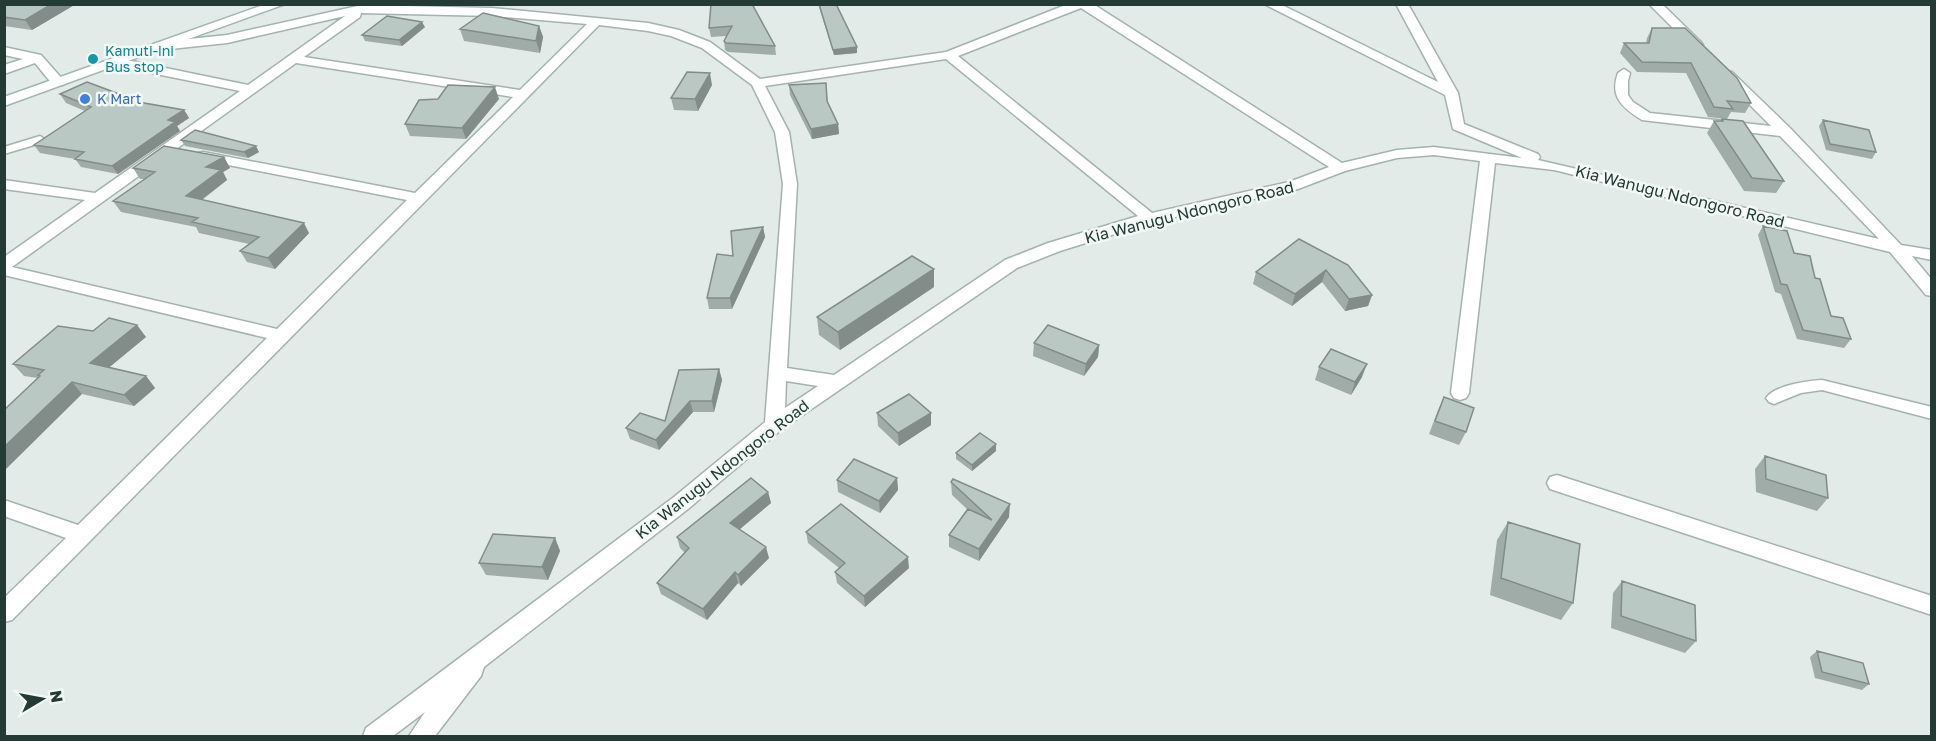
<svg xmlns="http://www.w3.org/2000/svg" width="1936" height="741" viewBox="0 0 1936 741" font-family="'Golos Text',sans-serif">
  <rect width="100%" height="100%" fill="#e2ebe7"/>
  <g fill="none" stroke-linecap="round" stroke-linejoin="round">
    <!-- lane casing -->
    <g stroke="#a5b2ae" stroke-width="3">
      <path id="lane" d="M40,136L46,140L44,142L4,154V147Z
        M1822,380L1932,407V419L1822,390L1801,393L1774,404L1769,402L1766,398C1775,385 1807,381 1822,380Z"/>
    </g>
    <!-- street casing -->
    <g stroke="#a5b2ae" stroke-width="3">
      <path id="street" d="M1068,4H1093L1342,163L1397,150L1434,147L1522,158L1453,129L1445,95L1264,4H1280L1438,82L1396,4H1408L1458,93L1464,124L1538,154L1540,157L1538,160L1879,239L1780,136L1642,120C1623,108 1609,97 1618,73L1624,69L1630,73L1628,81V95L1633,102L1650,113L1771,126L1720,75L1727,71L1732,72L1791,129L1901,245L1932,250V260L1912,256L1932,280V296L1926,295L1890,252L1554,170L1495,163L1469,393L1466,398L1460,400L1454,398L1451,393L1480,161L1434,155L1397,158L1345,171L1298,189L1153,222L1060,251L1017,268L781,430L688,509L484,667L481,676L435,736H409L425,712L393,736H363L366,728L674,497L765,422L783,184L775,132L752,85L702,48L671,36L648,31L599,25L90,541L12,620L4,622V598L66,538L4,516V500L78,525L267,338L4,275V257L85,200L4,189V180L95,193L240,91L117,66L111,62L112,59L117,58L248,85L345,16L227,43L161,50L155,46L161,42L227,35L362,5L492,8L648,23L679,30L710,42L760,79L946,52ZM1081,8L1329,167L1289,182L1152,213L958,56ZM361,13L492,16L587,24L520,90L304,57L360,17ZM946,59L1138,216L1048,243L1005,260L834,375L787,368L797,184L789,132L765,86ZM296,63L513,97L415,193L203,152L198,153L196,156L198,159L203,160L407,200L277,329L12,267ZM786,381L818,386L785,408Z
        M1649,4H1662L1701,42L1703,45L1701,48H1693Z
        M4,47L41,55L65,82L63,85H53L35,63L4,74V65L23,59L4,55Z
        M1557,475L1932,596V615L1550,489L1547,483L1550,477Z"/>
    </g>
    <!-- secondary casing -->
    <g stroke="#a1b6af" stroke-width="3">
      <path id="secondary" d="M266,4H285L4,106V97Z"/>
    </g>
    <!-- lane -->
    <use href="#lane" fill="#fff" fill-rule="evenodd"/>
    <!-- street -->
    <use href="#street" fill="#fff" fill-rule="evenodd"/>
    <!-- secondary -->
    <use href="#secondary" fill="#fff" fill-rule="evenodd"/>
  </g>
  <!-- wall -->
  <path fill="#a0aca8" d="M4,4H76L32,30L4,26Z
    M711,4L775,46L776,55L728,52L725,50L724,41L726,36L711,37L709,28Z
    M818,4H836L857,47V53L834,55Z
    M539,26L543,37L540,53L464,41L460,29Z
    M425,27L402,46L365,41L362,35Z
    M1652,28L1751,103L1745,113L1731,112L1727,119L1708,117L1686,73L1637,72L1620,53L1624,43H1646L1647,38Z
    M826,83L828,103L838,124L839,134L812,139L790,95L789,85Z
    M712,85L698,111L674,110L671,98Z
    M60,94L130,98L131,101L184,110L189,118L177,126L180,131L118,174L81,167L75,159L40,153L34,145L85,111L66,103Z
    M499,99L466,139L410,136L405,124Z
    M1722,119L1784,181L1776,193L1744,191L1707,133L1714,121H1720Z
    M1823,120L1876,152L1872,159L1826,150L1819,126Z
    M181,140L259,152L248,158L185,146Z
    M224,157L230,168L223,172L227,180L202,200L309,233L275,269L247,262L240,251L249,244L199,233L196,227L121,212L113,201L144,179H140L133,168Z
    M1763,226L1794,253L1831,316L1851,339L1844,348L1797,339L1781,294L1775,292L1758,235Z
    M763,227L765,237L732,309H709L707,298L733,256Z
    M1299,239L1372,295L1368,306L1345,311L1322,282L1292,306L1253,284L1256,272Z
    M934,287L840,350L819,335L817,317Z
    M93,331L146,337L109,367L146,376L155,388L134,406L82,394L38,378L24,376L13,364Z
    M1034,343L1099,345L1098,357L1084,376L1033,356Z
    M1319,367L1362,377L1351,395L1315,380Z
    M719,369L722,380L714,412H693L659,450L630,439L626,428L665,421Z
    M1444,397L1466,432L1459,445L1429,434L1438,410Z
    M877,413H931V425L899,446L878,426Z
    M996,451L972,471L956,459V453Z
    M1765,456L1828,498L1817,511L1756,492L1755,469Z
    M897,478L898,490L880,513L838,492L837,480Z
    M951,482L1009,517L979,561L949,547V535L967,509L952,495Z
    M768,492L771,503L739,529L769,558L741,586L738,583L707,620L661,594L657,583L685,553L680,548L677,537Z
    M1508,522L1573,603L1561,620L1490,595L1497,540Z
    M806,532L909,568L865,607L837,583L835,572L839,568L808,543Z
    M555,538L560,551L548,580L486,575L479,563Z
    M1622,581L1696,641L1685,653L1611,628L1613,593Z
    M1817,651L1869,684L1862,690L1815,678L1810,657Z"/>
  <!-- shaded-wall -->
  <path fill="#828c88" d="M52,4H76L32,30L25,20Z
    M422,22L425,27L402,46L399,40Z
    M539,26L543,37L540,53L536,41Z
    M857,47V53L834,55L833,50Z
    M710,73L712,85L698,111L695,99Z
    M495,87L499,99L466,139L462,128Z
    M184,110L189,118L177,126L180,131L118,174L112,166L168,120Z
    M838,124L839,134L812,139L811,129Z
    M256,146L259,152L248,158L244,152Z
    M224,157L230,168L223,172L227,180L192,207L186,196L206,167Z
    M304,223L309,233L275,269L268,258Z
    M763,227L765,237L732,309L730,298Z
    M934,269V287L840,350L838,332Z
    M1326,270L1322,282L1292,306L1295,294Z
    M1372,295L1368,306L1345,311L1349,299Z
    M137,325L146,337L100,375L90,363Z
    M1099,345L1098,357L1084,376L1086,364Z
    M1367,364L1362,377L1351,395L1355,382Z
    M719,369L722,380L714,412L712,401Z
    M146,376L155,388L134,406L124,395Z
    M72,382L82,394L4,471V447Z
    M690,401L693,412L659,450L656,440Z
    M931,413V425L899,446L898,433Z
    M996,444V451L972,471V465Z
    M897,478L898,490L880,513L879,501Z
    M768,492L771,503L733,535L730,523Z
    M1010,504L1009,517L979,561V549Z
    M555,538L560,551L548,580L542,567Z
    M766,547L769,558L741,586L738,575Z
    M908,557L909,568L865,607L864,596Z
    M735,572L738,583L707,620L703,609Z"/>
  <!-- building -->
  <path fill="#bac8c3" stroke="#828c88" stroke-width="1.5" d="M4,4H52L25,20L4,17Z
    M711,4H752L775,46L726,43L724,41L732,26L709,28Z
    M819,4H836L857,47L833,50Z
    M483,13L539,26L536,41L460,29Z
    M387,16L422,22L399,40L362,35Z
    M1652,28H1685L1737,78L1751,103L1727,101L1733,109L1714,107L1691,63L1642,62L1624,43H1649Z
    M687,72L710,73L695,99L671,98Z
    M87,82L130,98L127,100L184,110L168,120L175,122L112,166L75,159L84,152L34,145L91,107L60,94Z
    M826,83L827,101L838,124L811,129L789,85Z
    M448,85L495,87L462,128L405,124L419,100L438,99Z
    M1722,119L1743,121L1784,181L1752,178L1714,121H1723Z
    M1823,120L1869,130L1876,152L1830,144Z
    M195,130L256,146L244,152L181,140Z
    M164,146L224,157L206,167L221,170L186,196L304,223L268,258L240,251L259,237L192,222L198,218L113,201L155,172L133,168Z
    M1763,226L1787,231L1794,253L1810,256L1815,278L1820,279L1831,316L1843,318L1851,339L1803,330L1787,285L1781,284Z
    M763,227L730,298H707L717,254L733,256L731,231Z
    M1299,239L1348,265L1372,295L1349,299L1326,270L1295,294L1256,272Z
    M912,256L934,269L838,332L817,317Z
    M109,318L137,325L90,363L146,376L124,395L72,382L4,447V410L40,376L38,375L44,370L13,364L58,326L93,331Z
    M1048,325L1099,345L1086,364L1034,343Z
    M1331,349L1367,364L1355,382L1319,367Z
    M719,369L712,401H690L656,440L626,428L640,413L665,421L679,370Z
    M909,394L931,413L898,433L877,413Z
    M1444,397L1474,408L1466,432L1435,421Z
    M980,433L996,444L972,465L956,453Z
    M1765,456L1826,475L1828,498L1766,479Z
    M854,459L897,478L879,501L837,480Z
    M751,478L768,492L730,523L766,547L738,575L735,572L703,609L657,583L689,548L677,537Z
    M953,479L1010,504L979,549L949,535L968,509L992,520L951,482Z
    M841,504L908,557L864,596L835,572L845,563L806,532Z
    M1508,522L1580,544L1573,603L1501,578Z
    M493,534L555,538L542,567L479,563Z
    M1622,581L1695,605L1696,641L1621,616Z
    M1817,651L1863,663L1869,684L1822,672Z"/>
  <!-- markers -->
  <circle fill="#0f9aa8" stroke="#f2f8f5" stroke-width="2" cx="93" cy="59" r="6"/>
  <circle fill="#3f7fe0" stroke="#f2f8f5" stroke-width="2" cx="85" cy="99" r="6"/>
  <g text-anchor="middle" stroke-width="5" stroke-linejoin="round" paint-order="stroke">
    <!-- far-culture labels -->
    <g font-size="14" fill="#0d838f" stroke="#f2f8f5" text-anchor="start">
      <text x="105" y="56">Kamuti-ini<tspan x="105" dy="16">Bus stop</tspan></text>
    </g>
    <!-- far-shop labels -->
    <g font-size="14" fill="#366cbe" stroke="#f2f8f5" text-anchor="start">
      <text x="97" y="104">K Mart</text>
    </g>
    <!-- street labels -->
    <g font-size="16" fill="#233a35" stroke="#f2f8f5">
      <text transform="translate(1680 196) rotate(14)" y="6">Kia Wanugu Ndongoro Road</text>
      <text transform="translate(1189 212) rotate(-14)" y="6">Kia Wanugu Ndongoro Road</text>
      <text transform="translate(722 469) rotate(-38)" y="6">Kia Wanugu Ndongoro Road</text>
    </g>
  </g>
  <!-- border -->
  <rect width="1936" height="741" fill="none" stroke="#233a35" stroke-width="12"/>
  <!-- north arrow -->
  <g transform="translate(42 699) rotate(80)" stroke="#f2f8f5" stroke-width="4.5" paint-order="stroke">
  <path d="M0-4.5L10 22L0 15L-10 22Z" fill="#233a35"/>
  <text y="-9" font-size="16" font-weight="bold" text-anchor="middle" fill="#233a35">N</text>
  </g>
</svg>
